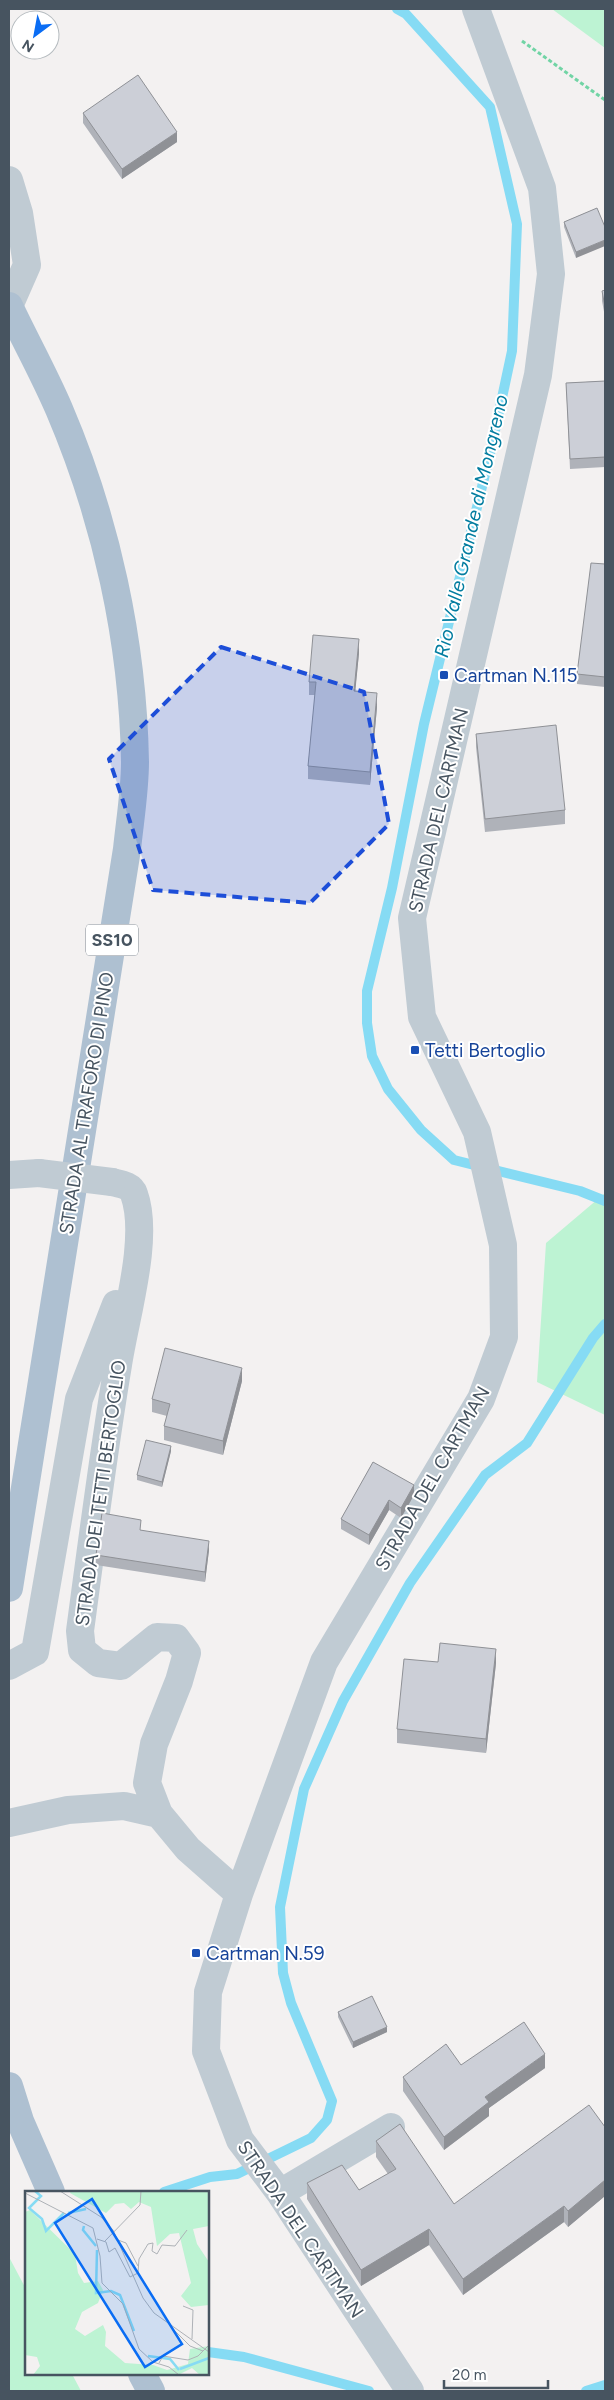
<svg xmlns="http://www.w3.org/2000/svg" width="614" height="2400" viewBox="0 0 614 2400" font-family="Figtree,sans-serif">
  <rect width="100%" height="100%" fill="#f3f1f1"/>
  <!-- green -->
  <path fill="#bdf3d3" d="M552,9H605V48Z
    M605,1193V1415L537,1382L546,1243Z
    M9,2257L26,2289V2374H72L81,2391H9Z"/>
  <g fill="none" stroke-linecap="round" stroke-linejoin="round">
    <!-- stream -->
    <path stroke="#86dbf4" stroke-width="10" d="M397,9L406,14L490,107L517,224L512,351L490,454L424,724L392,888L367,991V1023L372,1056L388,1089L421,1130L454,1160L580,1191L605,1201
      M164,2192L210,2177L237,2174L311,2138L327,2120L332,2101L291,2003L283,1973L280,1907L304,1789L343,1701L410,1583L485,1475L527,1443L593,1338L605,1324
      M208,2352L244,2357L369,2391
      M586,2391L605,2385"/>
    <!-- path -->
    <path stroke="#71d4a5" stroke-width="3" stroke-dasharray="4 2.5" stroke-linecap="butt" d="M522,41L605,100"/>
    <!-- minor -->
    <path stroke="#c0cbd3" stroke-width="28" d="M9,180L19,213L27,265L9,306
      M9,1175L39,1173
      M112,1182C120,1184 131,1185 134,1194C150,1238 125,1318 118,1365C103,1454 92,1542 80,1631L82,1650L98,1663L121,1666L157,1637L176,1638L187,1653L179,1681L154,1744L147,1783L159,1814L188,1849L239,1894
      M9,1666L35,1652L79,1399L116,1304
      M9,1823L68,1810L124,1806L159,1814
      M280,2193L391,2127
      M410,2391L280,2193L240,2140L206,2051L208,1992L239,1894L324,1662L481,1399L504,1337L503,1245L477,1132L422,1017L412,918L538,375L551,274L542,188L476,9"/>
    <!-- major -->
    <path stroke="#aec0d1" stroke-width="28" d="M9,306C25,340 44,374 59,409C106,519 133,641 135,762C135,790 130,820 127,849L9,1588
      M9,2086L20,2121L51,2192
      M142,2374L151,2391"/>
    <!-- minor-bridge -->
    <path stroke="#c0cbd3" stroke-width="28" d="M39,1173L112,1182"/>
  </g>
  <!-- wall -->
  <path fill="#afb2b9" d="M83,113L177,142L122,179L83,123Z
    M597,208L576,258L564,227V222Z
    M605,290V317L602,301V291Z
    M605,381V467L570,469L566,383Z
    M605,564V687L577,684V674Z
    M359,653L355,691L377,707L370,785L308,779V766L315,695H309V682Z
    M476,734L565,810V824L485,832L476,747Z
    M242,1381L223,1455L164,1440V1426L167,1416L152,1412V1399Z
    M171,1451L162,1487L137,1480V1475Z
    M373,1462L414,1495L401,1518L389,1510L369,1545L341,1529V1519Z
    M141,1530L209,1550L205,1582L96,1565V1555Z
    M438,1662L496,1663L486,1753L397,1743V1729Z
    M338,2012L387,2032L353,2048L338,2017Z
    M461,2065L545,2068L489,2108V2116L444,2150L403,2091V2077Z
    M605,2127V2196L568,2227L564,2222L463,2295L429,2245L361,2286L307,2199V2183L359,2190L388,2174L376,2157V2141L454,2204Z"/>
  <!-- shaded-wall -->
  <path fill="#8f9196" d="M177,132V142L122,179V169Z
    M605,240V246L576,258V252Z
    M359,639V653L354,705V691Z
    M377,693V707L370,785V772Z
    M242,1368V1381L223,1455V1441Z
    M171,1446V1451L162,1487V1482Z
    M414,1485V1495L401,1518V1508Z
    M389,1500V1510L369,1545V1535Z
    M209,1541V1550L205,1582V1572Z
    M496,1649V1663L486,1753V1739Z
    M387,2027V2032L353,2048V2042Z
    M545,2054V2068L489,2108V2116L444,2150V2137L485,2097Z
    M605,2180V2196L568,2227V2211Z
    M564,2206V2222L463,2295V2279Z
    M429,2229V2245L361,2286V2270Z"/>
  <!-- building -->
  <path fill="#cccfd7" stroke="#8f9196" d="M138,75L177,132L122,169L83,113Z
    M597,208L605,227V240L576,252L564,222Z
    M605,290V307L602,291Z
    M605,381V457L570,459L566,383Z
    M591,563L605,564V677L577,674Z
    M313,635L359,639L354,691L377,693L370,772L308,766L316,682H309Z
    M556,725L565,810L485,819L476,734Z
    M165,1348L242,1368L223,1441L164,1426L170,1404L152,1399Z
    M146,1440L171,1446L162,1482L137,1475Z
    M373,1462L414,1485L401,1508L389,1500L369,1535L341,1519Z
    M102,1513L141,1520L140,1530L209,1541L205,1572L96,1555Z
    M440,1643L496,1649L486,1739L397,1729L404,1659L438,1662Z
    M372,1996L387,2027L353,2042L338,2012Z
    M524,2022L545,2054L485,2097L489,2102L444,2137L403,2077L446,2044L461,2065Z
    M589,2105L605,2127V2180L568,2211L564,2206L463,2279L429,2229L361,2270L307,2183L342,2165L359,2190L396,2169L376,2141L400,2124L454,2204Z"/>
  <!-- marked area -->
  <path fill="#1d4ed8" fill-opacity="0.2" stroke="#1d4ed8" stroke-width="4" stroke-dasharray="10 6" stroke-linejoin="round" d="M221,647L364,692L389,824L310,903L153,890L109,759Z"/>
  <!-- markers -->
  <g fill="#1a4fb4" stroke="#fff" stroke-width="2">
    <rect x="439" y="670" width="10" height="10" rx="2.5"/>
    <rect x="410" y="1045" width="10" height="10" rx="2.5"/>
    <rect x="191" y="1948" width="10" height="10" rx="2.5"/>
  </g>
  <g text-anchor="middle" stroke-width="4" stroke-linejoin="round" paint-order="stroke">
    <!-- shield labels -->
    <rect fill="#fff" stroke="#7e8790" stroke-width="1" x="86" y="924.5" width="52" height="31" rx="4"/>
    <g font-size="18" font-weight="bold" fill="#475460">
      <text x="112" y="946">SS10</text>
    </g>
    <!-- transit labels -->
    <g font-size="19" fill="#164399" stroke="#fff" text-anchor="start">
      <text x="454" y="682">Cartman N.115</text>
      <text x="425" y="1057">Tetti Bertoglio</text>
      <text x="206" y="1960">Cartman N.59</text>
    </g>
    <!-- street labels -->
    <g font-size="19" fill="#475460" stroke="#fff">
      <text transform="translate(438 810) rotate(-77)" y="7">STRADA DEL CARTMAN</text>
      <text transform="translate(86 1103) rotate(-81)" y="7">STRADA AL TRAFORO DI PINO</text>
      <text transform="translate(432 1478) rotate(-60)" y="7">STRADA DEL CARTMAN</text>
      <text transform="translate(100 1493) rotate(-82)" y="7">STRADA DEI TETTI BERTOGLIO</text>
      <text transform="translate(301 2229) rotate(56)" y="7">STRADA DEL CARTMAN</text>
    </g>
    <!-- water labels -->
    <g font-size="20" font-style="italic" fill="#037da0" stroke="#fff">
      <text transform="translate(471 526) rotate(-77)" y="7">Rio Valle Grande di Mongreno</text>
    </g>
  </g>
  <!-- overview -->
  <g transform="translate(25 2191)">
    <rect width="184" height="184" fill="#f3f1f1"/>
    <path d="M46,0H184V35L168,38L172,53L184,71V114L166,116L156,105L166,92L154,42L145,43L132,55L126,16L114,11L106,18L99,12L90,13L81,22L45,2ZM5,19L50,63L53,82L59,92L73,90L78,99L73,112L57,121L50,138L60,145L78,134L81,141L80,155L100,172L128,174L142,179L163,173L165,158L184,155V184H175L167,177L153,184H8L15,175L12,166L0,164V21Z" fill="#bdf3d3"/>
    <path fill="none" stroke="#86dbf4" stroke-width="2.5" d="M10,0L16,5L4,17L17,28L21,40L39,22M43,22L61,18M59,35L58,39L71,55M72,59L71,102L86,100L95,104L109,140M123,165L145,168L154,179M155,178L184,167"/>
    <path fill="none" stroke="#aeb2b7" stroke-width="1" d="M35,0L76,26L88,39L118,107L129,122L184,161M0,2L68,37L75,65L77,92L98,113L114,158L128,171L144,176L154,184M72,48L81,51L84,61L90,57L105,86L113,82L114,68L123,53L128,52L127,60L132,63L137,54L150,55L162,39M93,49L101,52L113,75M80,50L115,14L116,0M158,115L168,119L167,148M145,135L165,155L178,160M134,172L138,165L163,169L173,165L184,154"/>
    <path fill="#0a6df4" fill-opacity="0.15" stroke="#0a6df4" stroke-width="2.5" d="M67,8L157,153L120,176L30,32Z"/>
    <rect width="184" height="184" fill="none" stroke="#475460" stroke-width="2.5"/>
  </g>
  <!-- border -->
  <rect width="614" height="2400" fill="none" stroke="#475460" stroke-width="20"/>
  <!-- north arrow -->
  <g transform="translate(35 35) rotate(212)"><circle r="24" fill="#ffffff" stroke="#b5bbbf"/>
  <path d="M0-4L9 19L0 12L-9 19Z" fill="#0a6df4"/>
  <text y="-8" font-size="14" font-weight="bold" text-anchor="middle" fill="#475460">N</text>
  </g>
  <!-- scale -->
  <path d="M444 2380v8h104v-8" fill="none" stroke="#475460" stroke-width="2.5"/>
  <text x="452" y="2380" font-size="15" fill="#475460" stroke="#ffffff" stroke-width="4" paint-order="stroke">20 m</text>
</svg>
